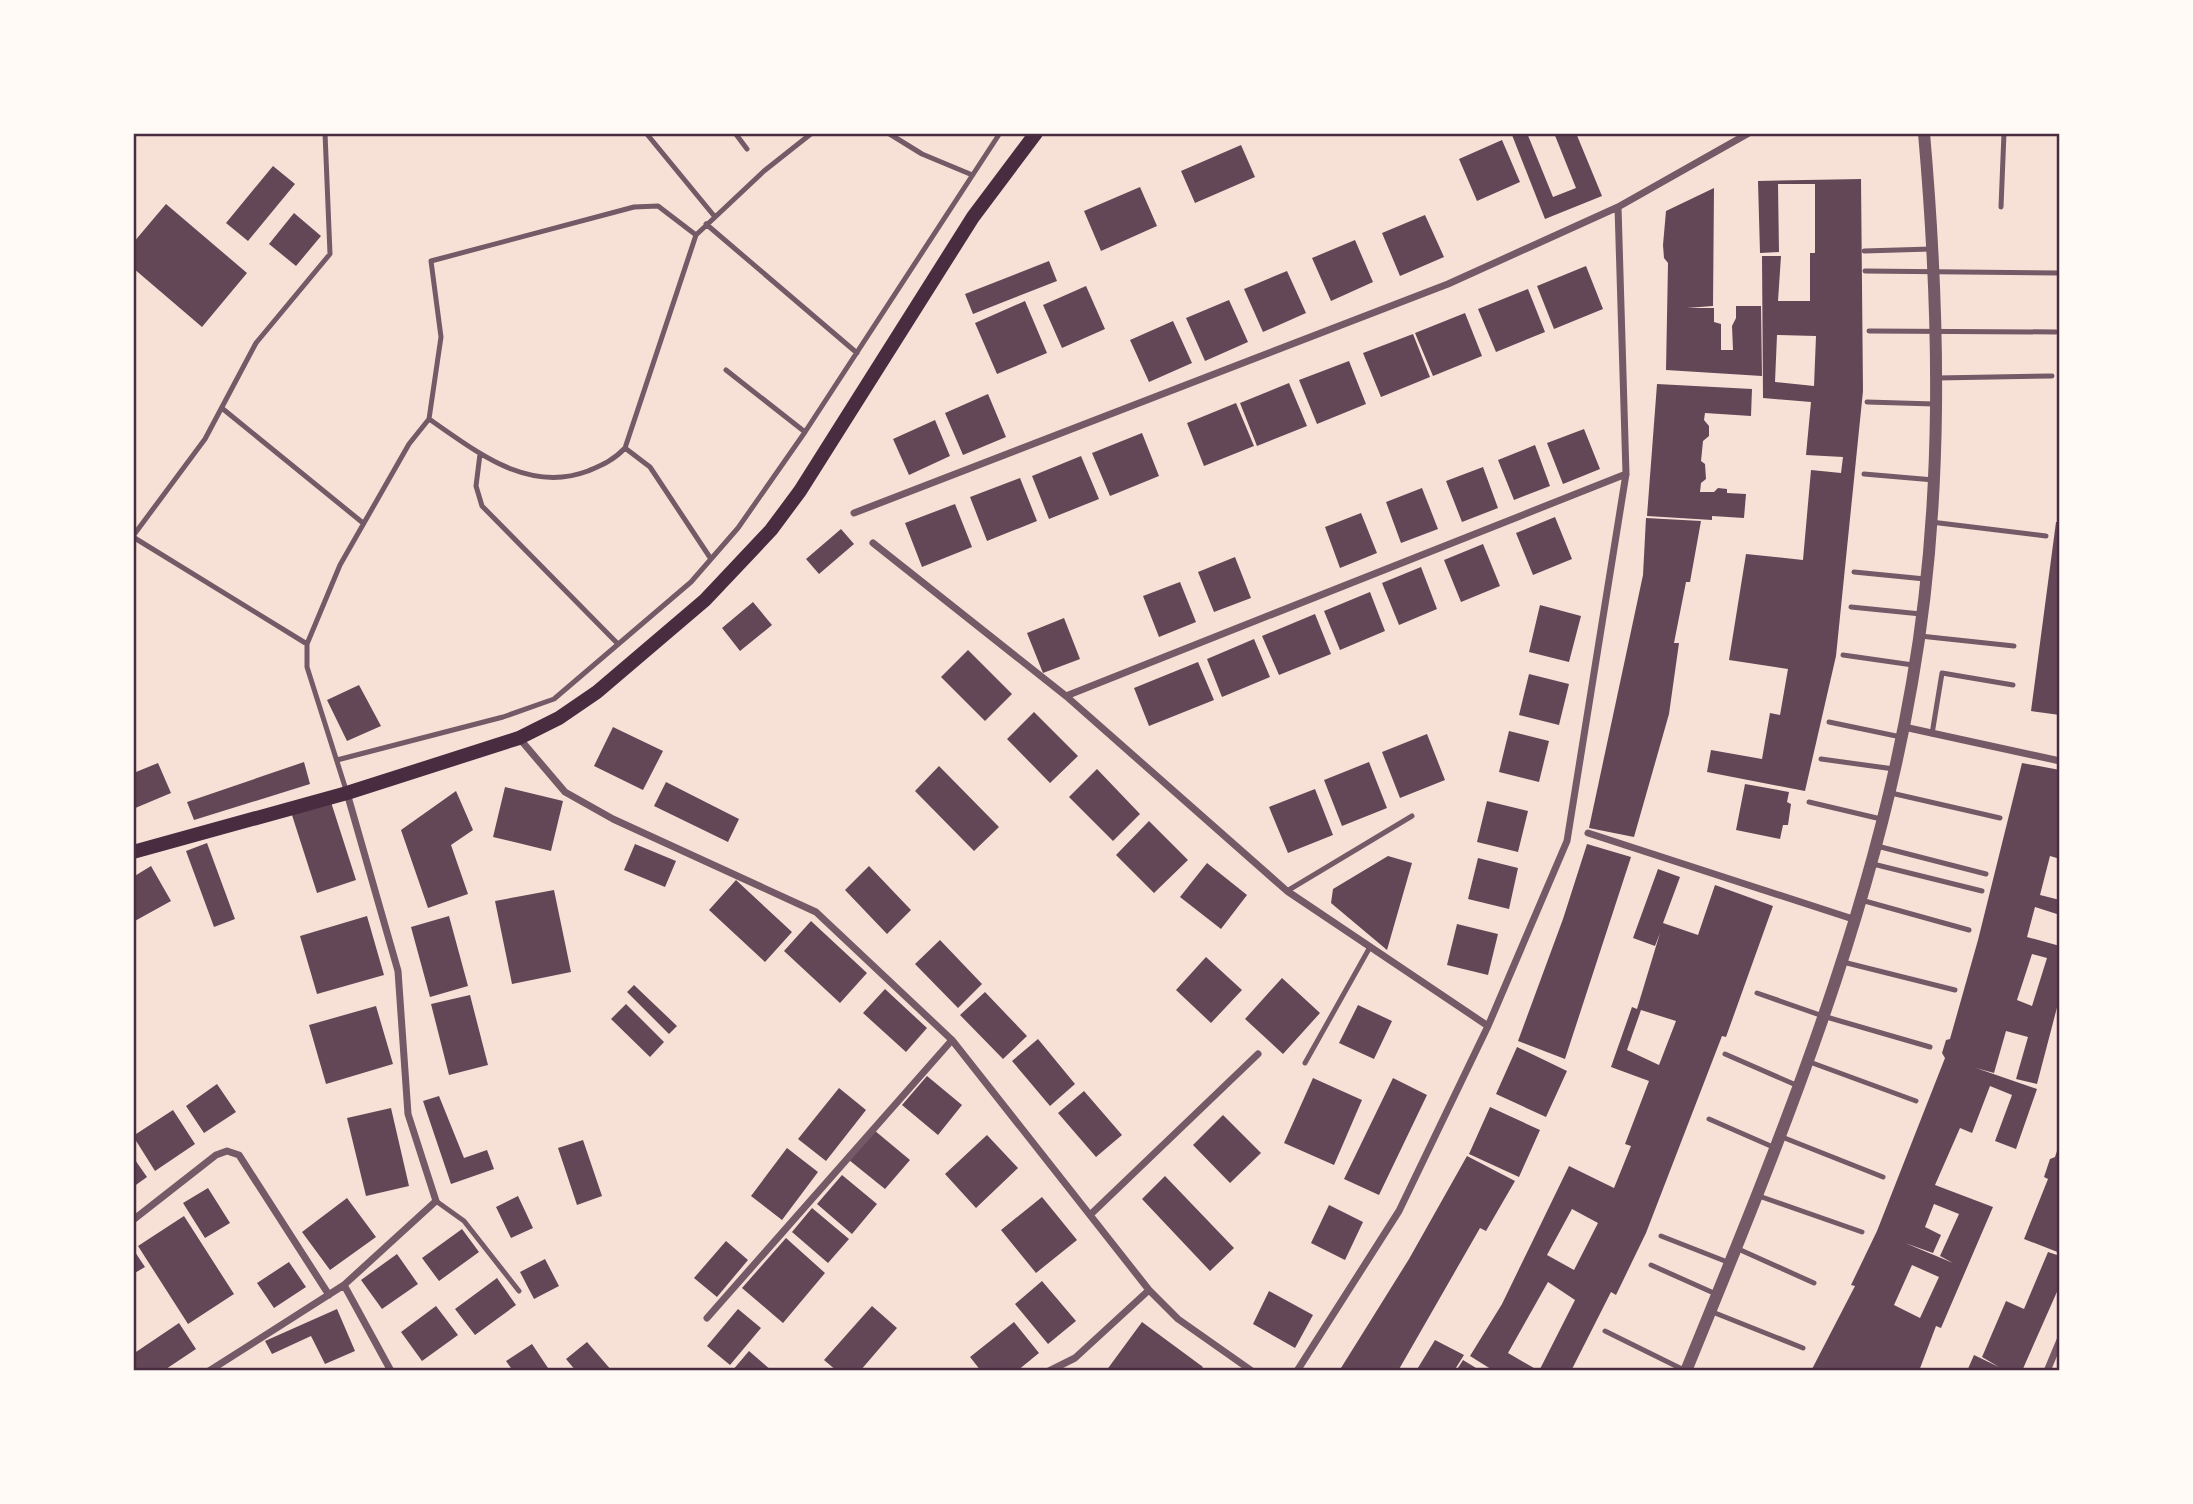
<svg xmlns="http://www.w3.org/2000/svg" width="2193" height="1504" viewBox="0 0 2193 1504" font-family="'DM Sans',sans-serif">
  <rect width="100%" height="100%" fill="#f7e1d7"/>
  <!-- building -->
  <path fill="#644757" fill-rule="evenodd" d="M1517,133H1527L1553,197L1576,188L1554,133H1576L1602,196L1545,219L1512,135Z
    M1502,140L1520,182L1477,201L1459,159Z
    M1241,145L1255,177L1195,203L1181,171Z
    M273,166L295,184L248,241L226,223Z
    M1861,179L1863,391L1836,656L1805,791L1707,772L1711,750L1762,759L1770,713L1780,715L1788,669L1729,660L1746,554L1803,560L1811,470L1841,473L1843,457L1806,455L1811,402L1763,398L1762,256H1781L1778,301H1810V253H1815V184H1778L1779,252L1760,253L1758,181ZM1777,335L1816,336L1814,386L1775,382Z
    M1140,187L1157,226L1101,251L1084,211Z
    M1714,188L1713,306L1687,308H1714V322L1721,324V350H1733L1732,326L1736,318V306H1761L1762,376L1666,370L1668,263L1664,258L1663,245L1666,211Z
    M166,204L247,273L202,327L133,268V243Z
    M294,213L321,236L296,266L269,244Z
    M1425,215L1444,257L1400,276L1382,233Z
    M1355,240L1373,282L1331,301L1312,258Z
    M1049,261L1057,281L973,314L965,294Z
    M1586,266L1603,309L1554,329L1537,286Z
    M1287,271L1306,313L1263,332L1244,289Z
    M1086,286L1105,329L1062,348L1043,305Z
    M1528,289L1545,332L1496,352L1478,309Z
    M1229,300L1248,342L1205,361L1186,318Z
    M1025,301L1047,353L997,374L975,323Z
    M1465,313L1482,356L1433,376L1415,333Z
    M1173,321L1192,363L1149,382L1130,340Z
    M1413,334L1430,377L1381,397L1363,353Z
    M1349,361L1366,404L1317,424L1299,380Z
    M1289,383L1307,426L1257,446L1240,403Z
    M1657,384L1752,389L1751,416L1705,413L1704,420L1709,426V436L1703,441L1701,461L1705,464L1706,479L1701,483L1700,492H1714L1718,488L1727,489V493L1746,494L1744,518L1712,516V520L1647,516Z
    M988,394L1006,437L963,455L945,413Z
    M1236,403L1254,446L1204,466L1187,423Z
    M935,420L950,456L909,475L893,439Z
    M1584,429L1600,469L1563,484L1547,443Z
    M1142,433L1159,476L1110,496L1092,453Z
    M1535,445L1550,486L1514,500L1498,460Z
    M1081,456L1099,499L1049,519L1032,476Z
    M1483,467L1498,508L1462,522L1446,481Z
    M1020,478L1037,521L987,541L970,497Z
    M1422,488L1438,529L1401,543L1386,502Z
    M955,504L972,547L922,567L905,523Z
    M1361,513L1377,553L1340,568L1325,527Z
    M1555,517L1572,559L1533,575L1516,533Z
    M1646,518L1701,521L1690,582H1686L1674,643H1679L1669,714L1634,837L1589,828L1643,575Z
    M2056,522H2060V715L2031,711Z
    M841,529L854,544L819,574L806,559Z
    M1483,544L1500,586L1461,602L1444,560Z
    M1235,557L1251,598L1214,612L1198,572Z
    M1421,567L1437,609L1399,625L1382,583Z
    M1180,582L1196,622L1159,637L1143,596Z
    M1370,592L1385,631L1340,650L1324,611Z
    M753,602L772,625L740,651L722,628Z
    M1540,605L1581,616L1569,662L1529,652Z
    M1315,614L1331,654L1279,675L1262,636Z
    M1064,618L1080,659L1043,673L1027,633Z
    M1254,639L1270,677L1222,697L1207,659Z
    M968,650L1012,694L985,721L941,677Z
    M1198,662L1214,700L1149,726L1134,688Z
    M1529,674L1569,684L1559,725L1519,715Z
    M359,685L381,726L347,741L327,700Z
    M1034,712L1078,756L1050,783L1007,739Z
    M613,727L663,751L643,790L594,766Z
    M1509,731L1549,741L1539,782L1499,772Z
    M1427,734L1445,780L1400,798L1382,752Z
    M304,762L310,784L194,820L187,802Z
    M1369,762L1387,808L1342,826L1324,780Z
    M158,763L171,793L133,809V764L136,772Z
    M2022,763L2060,770V859L2050,856L2040,895L2060,900V915L2035,907L2027,937L2060,946V996L2037,1084L2016,1079L2028,1037L2006,1031L1994,1073L1976,1068L2037,1089L2016,1149L1995,1141L2012,1095L1990,1086L1972,1133L1960,1128L1935,1185L1993,1207L1941,1328L1936,1326L1919,1371H1811L1855,1286L1851,1285L1877,1231L1945,1058L1942,1053L1946,1040L1950,1039L1978,940ZM2032,954L2047,958L2032,1006L2017,1000ZM1934,1204L1959,1214L1940,1256L1953,1263L1905,1243L1933,1253L1941,1235L1925,1227ZM1912,1265L1939,1277L1920,1318L1894,1305Z
    M939,766L999,827L974,851L915,791Z
    M1097,769L1140,814L1113,841L1069,797Z
    M666,782L739,819L728,842L654,806Z
    M1745,784L1789,792L1787,802L1791,804L1788,825H1783L1780,839L1736,830Z
    M505,787L563,801L551,851L493,837Z
    M1315,789L1333,835L1288,853L1269,807Z
    M456,791L473,830L451,845L468,894L428,908L401,830Z
    M330,799L356,880L317,893L291,812Z
    M1487,801L1528,811L1518,852L1477,842Z
    M1149,821L1188,860L1154,893L1116,855Z
    M207,843L235,919L214,927L186,851Z
    M635,844L676,861L665,887L624,870Z
    M1587,844L1631,857L1565,1059L1518,1041L1563,919Z
    M1388,856L1412,863L1387,950L1331,903L1333,889Z
    M1478,858L1518,868L1509,909L1468,899Z
    M1207,863L1247,895L1221,929L1180,897Z
    M151,866L171,901L133,922V877Z
    M869,866L911,910L887,934L845,890Z
    M1658,869L1680,877L1663,923L1698,935L1715,885L1773,906L1726,1037L1722,1036L1646,1233L1616,1295L1611,1292L1571,1371H1494L1470,1356L1502,1304L1569,1166L1614,1188L1631,1146L1625,1144L1649,1081L1611,1067L1632,1007L1637,1009L1660,933L1655,946L1633,938ZM1641,1010L1676,1021L1659,1065L1627,1050ZM1572,1209L1598,1223L1574,1270L1547,1255ZM1548,1282L1575,1300L1539,1371L1508,1353Z
    M736,880L792,932L765,962L709,910Z
    M554,890L571,972L512,984L495,901Z
    M367,916L384,975L317,994L300,936Z
    M449,916L468,986L430,997L411,927Z
    M811,921L867,973L840,1003L784,951Z
    M1457,924L1498,934L1488,975L1447,965Z
    M940,940L982,984L958,1008L915,964Z
    M1206,957L1242,990L1211,1023L1176,990Z
    M1282,978L1320,1013L1283,1054L1245,1019Z
    M634,985L677,1026L669,1034L627,992Z
    M885,989L927,1028L906,1052L863,1013Z
    M985,992L1027,1036L1003,1059L960,1015Z
    M470,995L488,1065L449,1075L431,1004Z
    M626,1004L664,1042L650,1057L611,1019Z
    M1358,1005L1392,1021L1374,1059L1339,1043Z
    M376,1006L393,1064L326,1084L309,1025Z
    M1038,1039L1075,1084L1050,1106L1012,1061Z
    M1517,1047L1567,1071L1546,1117L1496,1094Z
    M927,1076L962,1105L938,1135L902,1105Z
    M1313,1078L1362,1100L1334,1165L1284,1143Z
    M1393,1078L1427,1095L1379,1195L1344,1179Z
    M217,1084L236,1112L204,1133L186,1106Z
    M839,1088L866,1110L826,1161L798,1139Z
    M1084,1091L1122,1135L1096,1157L1058,1113Z
    M439,1096L464,1158L487,1150L494,1169L451,1184L423,1101Z
    M1490,1107L1540,1130L1519,1177L1469,1154Z
    M391,1108L409,1186L366,1196L347,1118Z
    M173,1110L195,1144L155,1171L133,1136Z
    M1223,1115L1261,1153L1230,1183L1193,1145Z
    M874,1130L910,1160L885,1189L849,1160Z
    M987,1135L1018,1168L976,1208L945,1174Z
    M583,1140L602,1196L577,1205L558,1148Z
    M2060,1142V1253L2024,1239L2048,1179L2044,1177L2050,1159L2055,1157Z
    M787,1148L818,1172L782,1220L751,1196Z
    M1467,1156L1515,1181L1486,1231L1480,1228L1398,1371H1346L1341,1368L1409,1259Z
    M133,1157L147,1177L133,1187Z
    M842,1175L877,1204L852,1234L817,1204Z
    M1165,1176L1234,1248L1210,1271L1142,1199Z
    M208,1188L230,1223L205,1238L183,1203Z
    M518,1196L533,1228L511,1238L496,1207Z
    M1042,1197L1077,1240L1036,1273L1001,1230Z
    M347,1198L376,1237L330,1270L302,1232Z
    M1329,1205L1363,1222L1345,1260L1311,1243Z
    M812,1208L849,1239L828,1263L792,1232Z
    M184,1216L234,1294L188,1324L138,1246Z
    M462,1229L479,1252L439,1281L422,1258Z
    M786,1238L825,1273L783,1323L742,1288Z
    M726,1241L748,1260L717,1297L694,1278Z
    M133,1249L145,1267L133,1274Z
    M2048,1252L2060,1256V1285L2022,1371H1967L1974,1355L1999,1367L1982,1357L2006,1301L2024,1309Z
    M397,1254L418,1284L382,1309L361,1280Z
    M545,1259L559,1286L534,1299L520,1272Z
    M289,1262L306,1287L274,1308L257,1283Z
    M497,1278L516,1305L475,1335L455,1309Z
    M1042,1281L1076,1321L1048,1344L1015,1304Z
    M1269,1291L1313,1315L1295,1348L1253,1324Z
    M436,1306L458,1335L422,1361L401,1332Z
    M872,1306L897,1328L860,1371H837L824,1360Z
    M337,1309L355,1351L325,1364L311,1336L272,1354L265,1341Z
    M738,1309L761,1328L730,1365L707,1346Z
    M1014,1322L1039,1353L1017,1371H981L970,1357Z
    M1142,1322L1203,1367L1200,1371H1106Z
    M179,1323L196,1349L163,1371H133V1354Z
    M1435,1340L1464,1355L1454,1371H1416Z
    M587,1342L612,1371H576L566,1359Z
    M532,1344L550,1371H513L506,1361Z
    M749,1351L772,1371H732Z
    M1463,1360L1481,1371H1456Z"/>
  <g fill="none" stroke-linecap="round" stroke-linejoin="round">
    <!-- service -->
    <path stroke="#755966" stroke-width="5" d="M646,133L715,217
      M735,133L747,149
      M888,133L922,154L970,174
      M2001,207L2004,133
      M706,224L857,353
      M1864,251L1931,249
      M1865,271L2059,273
      M1869,331L2056,332
      M726,370L805,432
      M1937,378L2052,376
      M1867,402L1934,404
      M223,409L363,523
      M429,419L441,337L431,261L634,207L658,206L696,235
      M625,448L650,467L711,559
      M480,454L476,486L482,506L617,643
      M1864,474L1934,480
      M1931,522L2046,536
      M133,536L205,439L256,343L330,254L325,133
      M133,537L307,644
      M1854,572L1925,579
      M1851,607L1921,614
      M1920,636L2014,646
      M1843,655L1913,665
      M1829,722L1901,737
      M1932,734L1942,673L2013,685
      M1821,759L1894,769
      M337,760L503,717L554,699L691,582L738,528L805,432L1000,133
      M347,793L307,667V644L340,565L409,444L429,419C476,451 527,494 588,471C602,465 614,460 625,448L696,235L764,171L812,133
      M1891,793L2000,818
      M1809,802L1881,819
      M1877,846L1986,874
      M1873,864L1982,891
      M1287,891L1412,816
      M1861,900L1969,930
      M1843,962L1955,990
      M1757,993L1823,1016L1930,1047
      M1725,1054L1796,1085
      M1807,1061L1916,1101
      M1305,1063L1370,947
      M1709,1119L1773,1147
      M1782,1137L1883,1177
      M1756,1195L1862,1232
      M436,1201L464,1221L519,1291
      M1661,1236L1730,1263
      M1736,1248L1814,1283
      M1651,1265L1716,1294
      M1710,1311L1803,1348
      M1605,1331L1684,1370"/>
    <!-- minor -->
    <path stroke="#755966" stroke-width="7" d="M854,513L1448,284L1618,207L1749,133
      M873,543L1066,696L1287,891L1488,1026
      M1066,696L1626,474
      M1904,727L2060,761
      M519,738L565,792L613,819L816,912L952,1040L1149,1290L1178,1319L1252,1371
      M1588,833L1856,920
      M1090,1215L1258,1054
      M133,1220L216,1155L227,1151L239,1155L329,1295
      M344,1285L391,1371
      M707,1318L952,1040
      M209,1371L344,1285L436,1201L408,1114L398,971L347,793
      M1049,1371L1075,1358L1149,1290
      M1297,1371L1399,1211L1488,1026L1567,841L1626,474L1618,207
      M2047,1371L2060,1340"/>
    <!-- tertiary -->
    <path stroke="#755966" stroke-width="12" d="M1686,1371C1777,1148 1871,922 1912,683C1944,501 1940,316 1924,133"/>
    <!-- secondary -->
    <path stroke="#4a2c40" stroke-width="14" d="M133,852L347,793L519,738L559,718L597,692L705,600L771,530L800,491L973,217L1036,133"/>
  </g>
  <!-- border -->
  <rect width="2193" height="1504" fill="none" stroke="#fffaf5" stroke-width="270"/>
  <rect x="135" y="135" width="1923" height="1234" fill="none" stroke="#4a2c40" stroke-width="2.5"/>
</svg>
